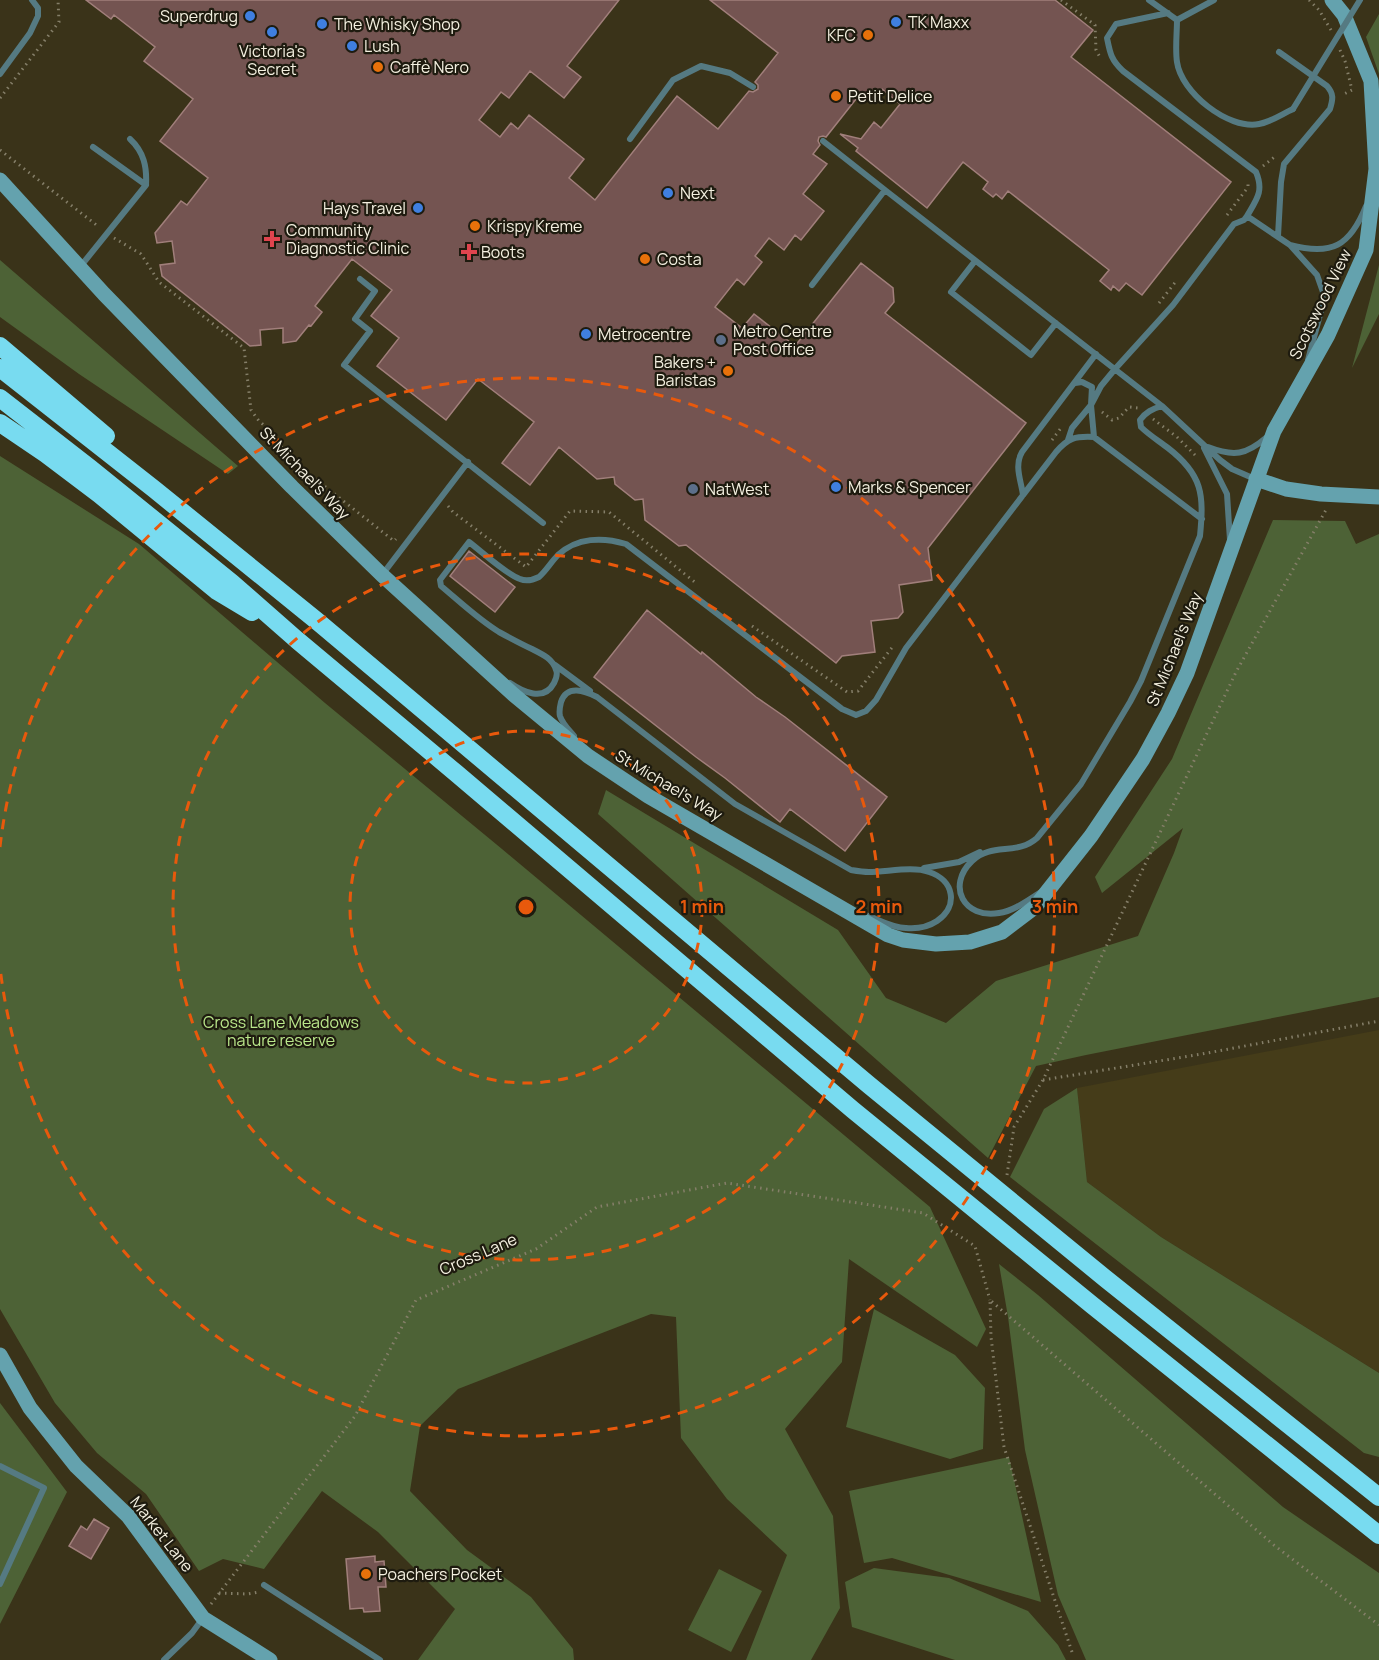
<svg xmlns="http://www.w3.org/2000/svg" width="1379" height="1660" viewBox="0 0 1379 1660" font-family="Manrope,sans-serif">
  <rect width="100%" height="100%" fill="#3a3319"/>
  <!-- built -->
  <path fill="#453c19" d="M1379,1030V1373L1161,1237L1087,1182L1077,1088Z"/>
  <!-- green -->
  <path fill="#4d6236" d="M1379,14V74L1366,37Z
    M0,260L238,466L228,474L79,374L0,317Z
    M1379,265V314L1352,368Z
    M0,456L139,544L325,703L502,849L930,1207L986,1329L977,1347L849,1259L842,1362L785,1429L833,1516L840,1608L811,1660H746L787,1555L727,1499L681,1438L676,1317L651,1314L458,1389L420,1426L410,1491L467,1550L531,1597L573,1649L574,1660H418L455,1609L378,1532L322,1491L264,1569L223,1559L199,1571L146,1494L97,1453L55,1403L0,1309Z
    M1273,520L1345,521L1356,544L1379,534V997L1086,1055L1036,1066L988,1158L598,814L606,790L838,930L886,998L946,1023L996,981L1138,936L1174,853L1183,828L1102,893L1095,877L1172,759Z
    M1077,1088L1087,1182L1161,1237L1379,1373V1457L1364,1453L1010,1177L1044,1109Z
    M999,1264L1038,1295L1283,1507L1379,1573V1660H1086L1058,1595L1025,1450L1008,1317Z
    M874,1309L955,1355L985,1388L983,1449L950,1459L846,1427Z
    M0,1403L67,1492L0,1624Z
    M1009,1457L1041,1602L892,1558L864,1563L849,1491Z
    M874,1568L949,1578L1028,1611L1058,1645L1066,1660H955L852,1627L845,1582Z
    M719,1569L762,1591L731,1652L688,1630Z"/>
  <!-- building -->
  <path fill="#745451" stroke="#a17f7b" stroke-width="1.5" d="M86,0H619L567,66L581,77L564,98L530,71L509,98L501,92L479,120L500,137L511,123L518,129L529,115L584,159L569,178L595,200L677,96L718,129L749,91L753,92L758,89V85L755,82L778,53L710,0H1055L1093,30L1071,57L1231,182L1142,295L1126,283L1119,291L1113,286L1111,290L1100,281L1109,270L1008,191L1002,199L996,194L993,197L983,189L988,182L963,162L927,208L856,151L858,148L840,134L861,139L874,122L881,128L900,104L882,89L871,103L860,94L826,137L823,136L819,137L818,141L820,145L813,154L827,164L803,194L824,211L801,240L795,235L784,250L769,238L755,256L762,262L744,285L737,279L715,307L742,328L754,314L795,346L861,263L893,288L894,302L885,313L1026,423L928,548L932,580L899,585L903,612L898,618L871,621L875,652L842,656L836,663L686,545L679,546L645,520L643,499L635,500L615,484L614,477L597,479L559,447L530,485L502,463L534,422L478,379L446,420L377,366L399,338L371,316L392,290L352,259L315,306L322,312L311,326L309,325L296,341L283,343V328L260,330L261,345L250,346L162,276L160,265L175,263L172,241L157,243L155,233L181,201L187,205L208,178L160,141L193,99L144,61L155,47L114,15L111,19Z
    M469,551L515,587L495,612L450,576Z
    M647,610L701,654L702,652L756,697L785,717L887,797L845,851L790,809L780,822L725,778L696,757L594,677Z
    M94,1519L109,1528L91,1559L69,1546L81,1526L87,1530Z
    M375,1556V1562L384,1561L386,1587H378L380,1611L364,1612L363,1608L350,1609L346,1559Z"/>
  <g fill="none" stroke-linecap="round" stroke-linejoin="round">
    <!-- path -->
    <path stroke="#857f69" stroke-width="3" stroke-dasharray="1.5 4.5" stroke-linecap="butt" d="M1061,0L1095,25L1096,50L1101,59
      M1309,0L1319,10L1331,30
      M1340,50L1345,61L1352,90L1342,95
      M0,98L59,22L58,0
      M0,150L99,227
      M1263,166L1277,155
      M1227,215L1248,187V184
      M114,238L141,254L159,282L244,348L251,410L259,421L271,431L289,458L394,541L396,539
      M1159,303L1177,280
      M1102,412L1112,420L1119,418L1129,407L1138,408
      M1153,419L1177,437L1196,456
      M1052,440L1061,428
      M448,506L453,512L526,567L570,511L609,512L697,584
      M752,626L847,692L858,691L894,645
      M1043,1080L1202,1054L1379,1021
      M1007,1175L1014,1127L1043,1080L1236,672L1327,508
      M219,1593L248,1594L259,1592
      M211,1604L355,1416L416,1300L536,1249L597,1207L727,1183L923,1213L975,1246L990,1300
      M1072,1652L1004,1447L991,1337L990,1300L1275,1546L1379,1625"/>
    <!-- lane -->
    <path stroke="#557a82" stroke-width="6" d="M1149,0L1177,20
      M1168,13L1116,24L1107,38C1110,53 1111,60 1123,71L1256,172C1264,191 1257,199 1247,216
      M1177,20C1177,33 1175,49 1177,62C1181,92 1228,130 1259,124C1271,122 1282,114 1293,109
      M1177,20L1214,0
      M0,74L30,33L38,16V8L32,0
      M630,139L673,80L701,66L730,73L753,87
      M823,141L885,190
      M93,147L146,185
      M1278,236L1281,182L1284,164L1330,109C1333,99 1334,94 1327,86L1279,52
      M1290,245C1332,256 1350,246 1366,206
      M975,261L951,292L1031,355L1056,323
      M80,267L146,185C147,167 144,152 130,139
      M360,279L375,291L355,319L370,331L344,365L543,523
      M812,285L885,190L1162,406L1220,460L1232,469L1255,479
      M1075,383L1082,382L1092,387L1091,405L1094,437
      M1068,440L1072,428L1091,405L1101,386L1115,369L1173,305L1234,224L1244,220L1247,216L1290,245L1317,275L1323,292L1321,311L1308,360
      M1208,447C1234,457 1246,455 1267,437
      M1204,448L1227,494L1230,540
      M1023,495C1021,480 1014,466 1022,452L1096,354
      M382,575L468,462
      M555,665L590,691
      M510,683C523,692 544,702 554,683C556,679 558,674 556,670C553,659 542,654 532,649C521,644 510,638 499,632C479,620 459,601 441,586L440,580L443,576L469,542C481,551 507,575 520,579C527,582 533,580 539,577C546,571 551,562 558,555C577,537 603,537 626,544L842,709L856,715L866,711L876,700L906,648L1056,452C1068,438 1075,436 1094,437L1202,519
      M574,736C569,730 562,723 560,716C559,712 560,706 561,702C567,684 585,691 597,697L735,804L851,870C857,871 863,872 869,872C887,872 913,866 929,872C954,880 959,906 937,921C928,927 917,929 906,928C893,928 879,920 866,915
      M924,868L959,862L980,852
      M1041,892C1028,900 1014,911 999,913C964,919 946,886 972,861C992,842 1017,856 1037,838L1081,784L1130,702L1141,681L1200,536C1204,495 1203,475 1168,448C1159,441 1149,435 1141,427L1140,420C1146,412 1152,409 1162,406
      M0,1466L44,1488L0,1584
      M264,1585L380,1660
      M164,1660L192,1633L203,1618"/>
    <!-- secondary -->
    <path stroke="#64a2ae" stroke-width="15" d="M0,180L104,294L292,487L382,575L514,695L588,756L648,796L888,935L903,940L936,944L970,942L1002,932L1035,907L1091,836L1143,759L1168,713L1187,673L1274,431L1328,335L1366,250L1376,169L1371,81L1344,15L1332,0
      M1256,479L1286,489L1321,494L1379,497
      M0,1355L30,1408L76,1466L128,1516L203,1618L270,1660"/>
    <!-- highway -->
    <path stroke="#78dbf0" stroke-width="18" d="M0,346L106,436
      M0,368L154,489L317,621L869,1085L1106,1279L1379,1497
      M0,398L90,468L232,583L297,640L456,773L853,1110L1092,1305L1379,1535
      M0,423L46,454L99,494L217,591L252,612"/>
    <!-- lane-bridge -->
    <path stroke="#557a82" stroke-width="6" d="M1293,109L1360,0"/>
  </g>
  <!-- distance rings -->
  <g fill="none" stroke="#e8590c" stroke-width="3" stroke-dasharray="10 8">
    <circle cx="526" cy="907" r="176"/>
    <circle cx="526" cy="907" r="353"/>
    <path d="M0 847A529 529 0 1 1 0 967"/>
  </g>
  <!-- markers -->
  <g fill="#3f7fe0" stroke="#1e1b0f" stroke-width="2">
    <circle cx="250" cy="16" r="6"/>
    <circle cx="896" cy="22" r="6"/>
    <circle cx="322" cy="24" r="6"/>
    <circle cx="272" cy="32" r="6"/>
    <circle cx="352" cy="46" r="6"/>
    <circle cx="668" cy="193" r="6"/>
    <circle cx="418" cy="208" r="6"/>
    <circle cx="586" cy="334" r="6"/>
    <circle cx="836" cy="487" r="6"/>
  </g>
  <g fill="#e8710a" stroke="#1e1b0f" stroke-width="2">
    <circle cx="868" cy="35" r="6"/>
    <circle cx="378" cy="67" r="6"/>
    <circle cx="836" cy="96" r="6"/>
    <circle cx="475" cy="226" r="6"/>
    <circle cx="645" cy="259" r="6"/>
    <circle cx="728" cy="371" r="6"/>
    <circle cx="366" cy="1574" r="6"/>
  </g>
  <g fill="#e0444e" stroke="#1e1b0f" stroke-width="2">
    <path d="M269 230h6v6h6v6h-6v6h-6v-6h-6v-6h6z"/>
    <path d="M466 243h6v6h6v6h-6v6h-6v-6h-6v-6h6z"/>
  </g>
  <g fill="#5c6f8a" stroke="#1e1b0f" stroke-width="2">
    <circle cx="721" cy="340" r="6"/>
    <circle cx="693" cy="489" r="6"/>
  </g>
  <g text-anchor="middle" stroke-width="4.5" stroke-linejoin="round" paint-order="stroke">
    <!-- poi labels -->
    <g font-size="16" fill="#f4f0e0" stroke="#1e1b0f" text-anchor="start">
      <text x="238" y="22" text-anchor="end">Superdrug</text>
      <text x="908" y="28">TK Maxx</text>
      <text x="334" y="30">The Whisky Shop</text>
      <text x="856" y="41" text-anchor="end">KFC</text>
      <text x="364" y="52">Lush</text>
      <text x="272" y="57" text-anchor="middle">Victoria's<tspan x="272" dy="18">Secret</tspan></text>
      <text x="390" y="73">Caffè Nero</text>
      <text x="848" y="102">Petit Delice</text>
      <text x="680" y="199">Next</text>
      <text x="406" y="214" text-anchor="end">Hays Travel</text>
      <text x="487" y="232">Krispy Kreme</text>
      <text x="286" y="236">Community<tspan x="286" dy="18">Diagnostic Clinic</tspan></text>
      <text x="481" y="258">Boots</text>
      <text x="657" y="265">Costa</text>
      <text x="733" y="337">Metro Centre<tspan x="733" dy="18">Post Office</tspan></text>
      <text x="598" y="340">Metrocentre</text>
      <text x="716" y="368" text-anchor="end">Bakers +<tspan x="716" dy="18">Baristas</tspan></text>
      <text x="848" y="493">Marks &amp; Spencer</text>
      <text x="705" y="495">NatWest</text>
      <text x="378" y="1580">Poachers Pocket</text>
    </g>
    <!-- street labels -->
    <g font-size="16" fill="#f4f0e0" stroke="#1e1b0f">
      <text transform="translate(1320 304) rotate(-64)" y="6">Scotswood View</text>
      <text transform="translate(305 473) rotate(46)" y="6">St Michael's Way</text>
      <text transform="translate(1174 649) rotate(-68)" y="6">St Michael's Way</text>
      <text transform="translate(669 785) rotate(31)" y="6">St Michael's Way</text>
      <text transform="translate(478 1254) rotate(-23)" y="6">Cross Lane</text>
      <text transform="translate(162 1534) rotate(52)" y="6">Market Lane</text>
    </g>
    <!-- park labels -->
    <g font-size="16" fill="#bae78b" stroke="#1e1b0f">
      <text x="281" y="1028">Cross Lane Meadows<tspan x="281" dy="18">nature reserve</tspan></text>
    </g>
  </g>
  <circle cx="526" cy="907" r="9" fill="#e8590c" stroke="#1e1b0f" stroke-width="3"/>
  <g font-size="18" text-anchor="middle" font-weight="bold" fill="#e8590c" stroke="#1e1b0f" stroke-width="4.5" stroke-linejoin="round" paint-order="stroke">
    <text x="702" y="913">1 min</text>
    <text x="879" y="913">2 min</text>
    <text x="1055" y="913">3 min</text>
  </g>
</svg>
